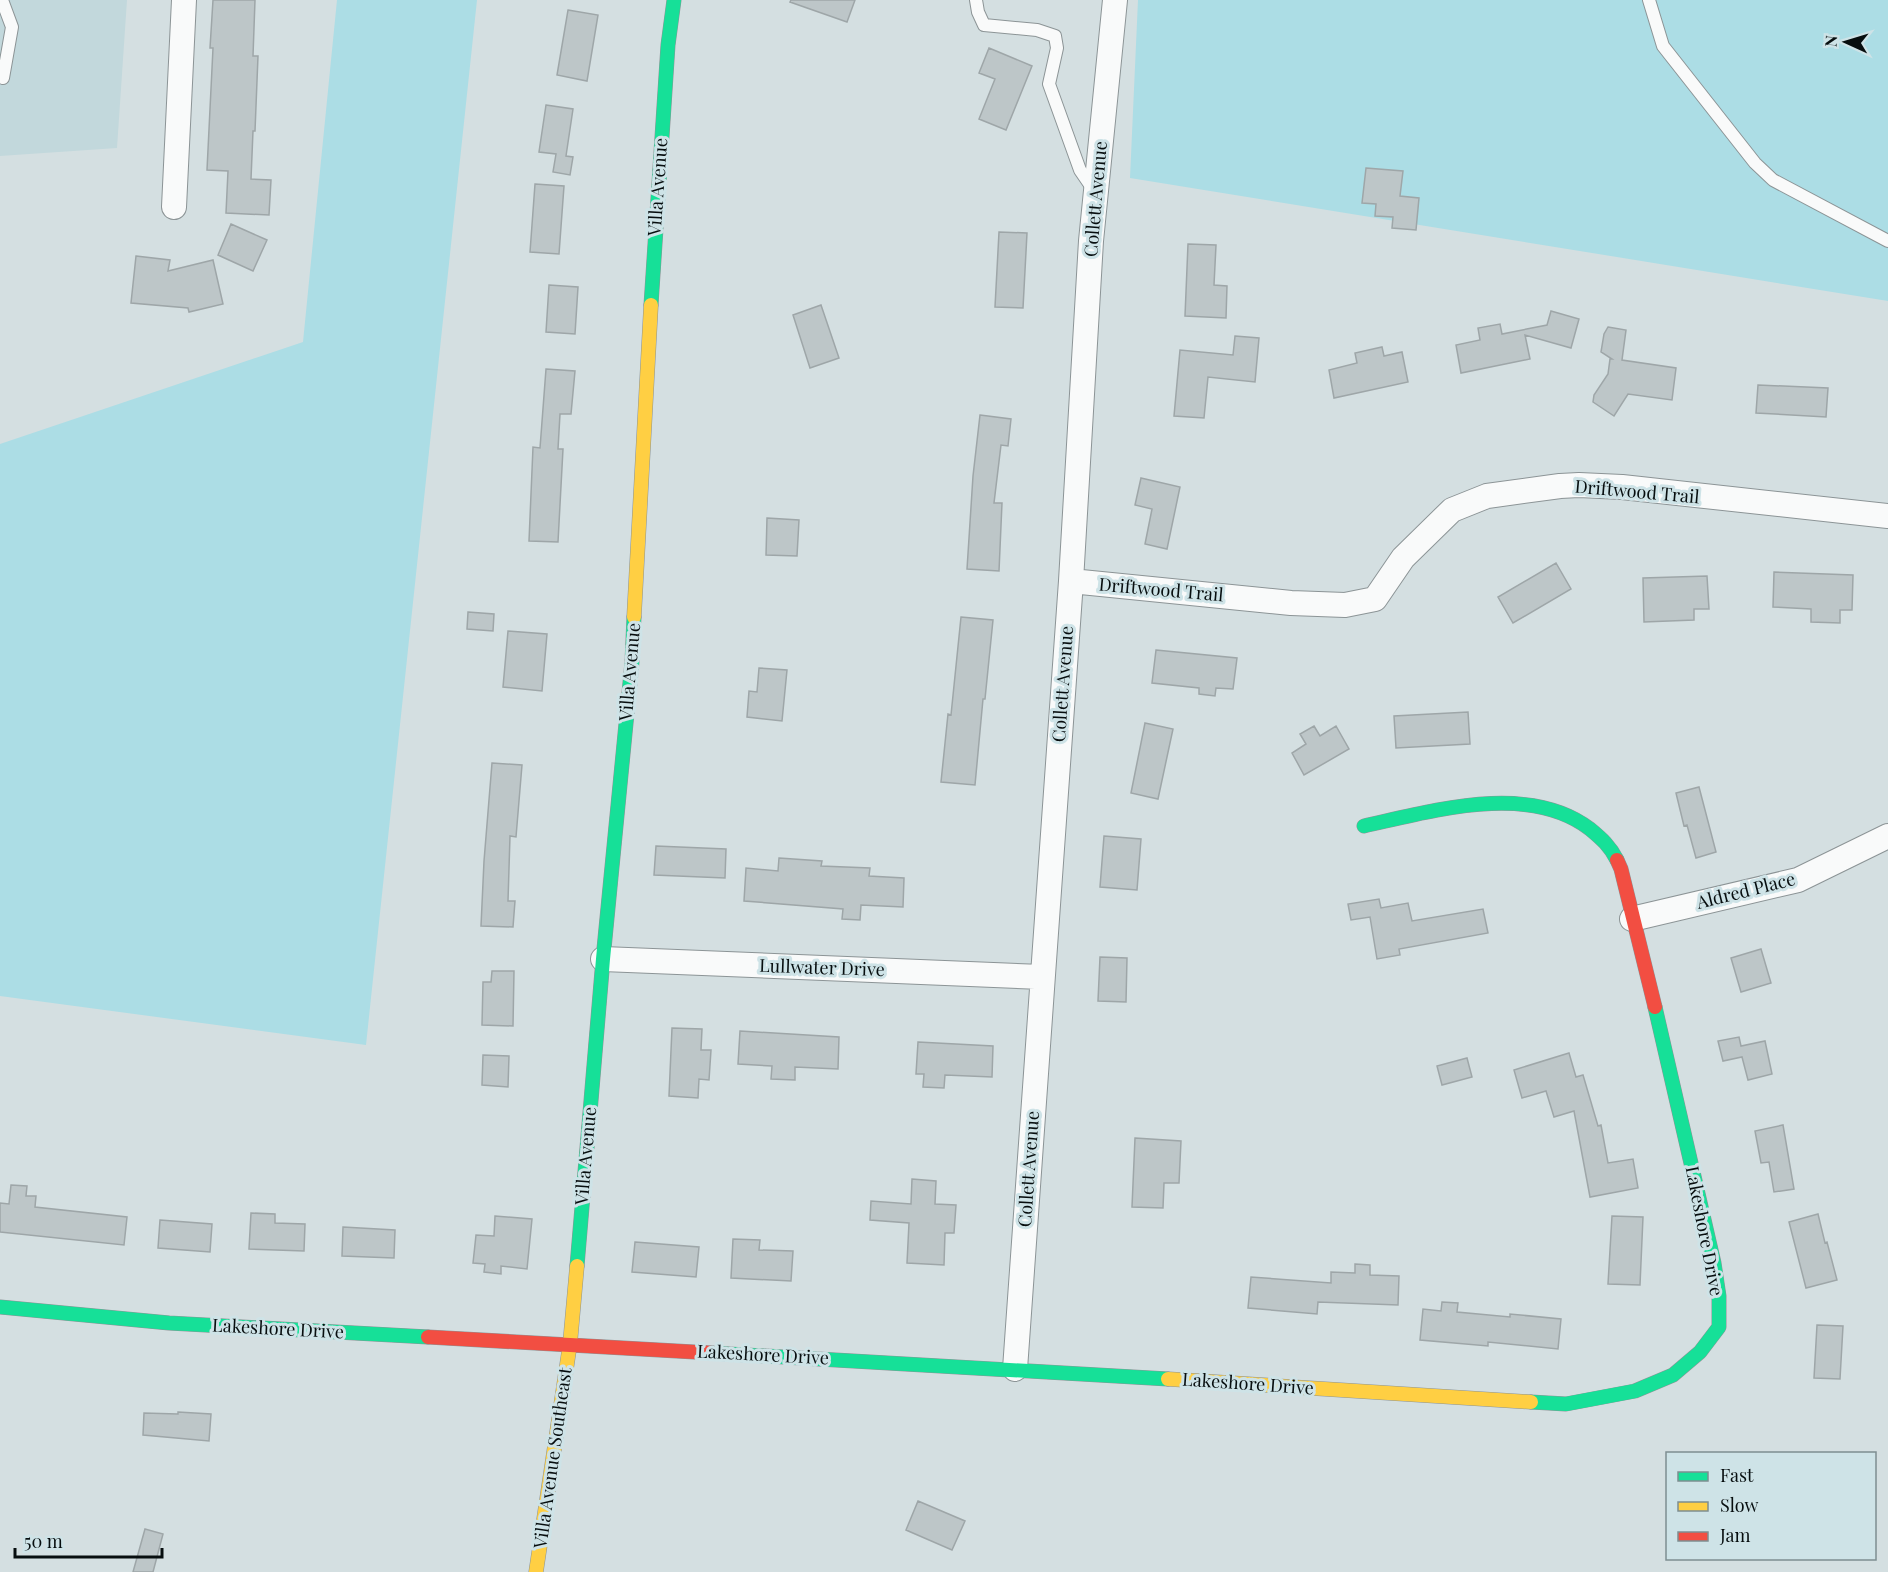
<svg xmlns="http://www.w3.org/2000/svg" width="1888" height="1572" viewBox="0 0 1888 1572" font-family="'Playfair Display',serif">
  <rect width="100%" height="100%" fill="#d4dfe1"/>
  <!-- built -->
  <path fill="#c2d8dc" d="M0,0H127L117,148L0,156Z"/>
  <!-- green -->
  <path fill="#acdde5" d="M337,0H477L366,1045L0,996V444L303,342Z
    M1138,0H1888V301L1130,178Z"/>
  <!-- building -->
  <path fill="#bdc6c8" stroke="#9ea6a8" stroke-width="1.5" d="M213,0H255L253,56H258L255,131H253L251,179L271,180L269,215L226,213L228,171L207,170L213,48H210Z
    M791,0H855L847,22L790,2Z
    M568,10L598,15L587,81L557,75Z
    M989,48L1032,66L1006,130L979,119L995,79L979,73Z
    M546,105L573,109L566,156L573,157L570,175L553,172L556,154L539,152Z
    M1366,168L1403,171L1400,196L1419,198L1416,230L1392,228L1393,217L1375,216L1376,204L1362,203Z
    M535,184L564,186L559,254L530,252Z
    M231,224L267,240L253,271L218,255Z
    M999,232L1027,233L1023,308L995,307Z
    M1188,244L1216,245L1214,285L1227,286L1226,318L1185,316Z
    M136,256L170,260L168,271L213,260L223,304L189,312L188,308L131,303Z
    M549,285L578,287L575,334L546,332Z
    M821,305L839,358L810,368L793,315Z
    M1551,311L1579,319L1571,348L1525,335L1530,359L1461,373L1456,345L1480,340L1478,328L1500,324L1502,334L1547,325Z
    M1608,327L1626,330L1622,360L1676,368L1672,400L1628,394L1614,416L1593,402L1594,395L1608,374L1610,359H1612L1601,352L1604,334Z
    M1235,336L1259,338L1255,382L1208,377L1204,418L1174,416L1180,350L1233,355Z
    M1382,347L1384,356L1402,352L1408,382L1334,398L1329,370L1357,363L1355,353Z
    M546,369L575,371L571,414H560L558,449H563L558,542L529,541L533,447L540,448Z
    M1758,385L1828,388L1826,417L1756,413Z
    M980,415L1011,419L1008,446L1001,445L994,503H1002L999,571L967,569L973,476Z
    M1141,478L1180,487L1167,549L1145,544L1152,509L1135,505Z
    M767,518L799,520L797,556L766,555Z
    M1556,563L1571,589L1513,623L1498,597Z
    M1774,572L1853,575L1852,610H1840V623L1811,622V609L1773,607Z
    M1707,576L1709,609H1694V620L1644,622L1643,578Z
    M468,612L494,614L493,631L467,629Z
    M961,617L993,620L985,699H983L975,785L941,782L948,714L951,715Z
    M508,631L547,634L542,691L503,687Z
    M1156,650L1237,658L1233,689L1216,688L1215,696L1199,694V688L1152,683Z
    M759,668L787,670L782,721L747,717L749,691L757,692Z
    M1468,712L1470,744L1396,748L1394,716Z
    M1145,723L1173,729L1158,799L1131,793Z
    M1314,726L1320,736L1336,726L1349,749L1304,775L1292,753L1306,744L1300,734Z
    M492,763L522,765L516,837L510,836L508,901H515L513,927L481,926L484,861Z
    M1699,787L1716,852L1696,858L1687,825L1684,826L1676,793Z
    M1104,836L1141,839L1137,890L1100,887Z
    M656,846L726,849L725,878L654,875Z
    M779,858L822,861L821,866L870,868L869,876L904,878L903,907L861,905L860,920L842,919L843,909L744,901L746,868L778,871Z
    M1379,899L1381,908L1408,903L1412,921L1483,909L1488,933L1399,949L1400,955L1377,959L1370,917L1351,920L1348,904Z
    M1761,949L1771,983L1741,992L1731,958Z
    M1100,957L1127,958L1126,1002L1098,1001Z
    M492,971H514L513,1026L482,1025L483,982H491Z
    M672,1028L702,1029L701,1050H711L709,1080L699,1079L698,1098L669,1096Z
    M740,1031L839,1037L838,1069L795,1067V1080L771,1079L772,1066L738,1064Z
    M1739,1037L1741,1046L1765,1041L1772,1074L1748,1080L1742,1057L1723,1061L1718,1041Z
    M918,1042L993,1046L992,1077L945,1075L944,1088L923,1087L924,1074H916Z
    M1569,1053L1576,1077L1583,1075L1598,1126L1601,1125L1608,1163L1633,1159L1638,1188L1590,1197L1574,1111L1554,1117L1546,1091L1522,1098L1514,1070Z
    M483,1055L509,1056L508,1087L482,1085Z
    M1467,1058L1472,1077L1442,1085L1437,1066Z
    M1783,1125L1794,1189L1774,1192L1769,1162L1761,1163L1755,1131Z
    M1135,1138L1181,1141L1179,1183H1164L1163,1208L1132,1207Z
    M912,1179L936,1181L935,1204L956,1205L954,1233H945L944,1265L907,1263L909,1223L870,1220L871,1201L911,1204Z
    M11,1185L27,1186L26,1196H36L35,1207L127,1217L124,1245L0,1232V1203L9,1204Z
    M251,1213L275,1214V1223L305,1224L304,1251L249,1249Z
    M1818,1214L1825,1243L1827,1242L1837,1280L1806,1288L1789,1222Z
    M495,1216L532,1219L527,1269L501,1266V1274L484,1272L485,1264L473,1263L476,1235L494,1236Z
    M1612,1216L1643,1217L1640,1285L1608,1284Z
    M160,1220L212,1224L210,1252L158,1248Z
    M343,1227L395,1230L394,1258L342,1256Z
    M733,1239L760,1240L759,1250L793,1251L791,1281L731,1278Z
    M635,1242L699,1247L696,1277L632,1272Z
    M1355,1264L1370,1265V1275L1399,1276L1398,1305L1318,1302L1317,1314L1248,1308L1251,1277L1331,1283V1272L1355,1273Z
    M1442,1302L1458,1303L1457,1312L1510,1317V1314L1561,1319L1558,1349L1488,1342V1346L1420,1340L1423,1309L1441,1311Z
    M1817,1325L1843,1326L1840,1379L1814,1378Z
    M178,1412L211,1414L209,1441L143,1435L144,1413L178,1414Z
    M918,1501L965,1521L952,1550L906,1530Z
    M145,1529L163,1534L153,1572H133Z"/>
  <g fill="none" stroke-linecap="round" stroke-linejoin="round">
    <!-- lane casing -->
    <g stroke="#8c9496" stroke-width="14">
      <path id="lane" d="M2,0L12,27L3,78
        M976,0L978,12L984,25L1037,30L1055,36L1057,48L1049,84L1080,170L1093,189
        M1649,0L1663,46L1755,163L1773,180L1888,241"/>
    </g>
    <!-- street casing -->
    <g stroke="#8c9496" stroke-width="26">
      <path id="street" d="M174,207L184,0
        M1071,581L1291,603L1345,605L1375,599L1403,558L1452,510L1487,496L1560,486L1579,485L1622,487L1888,516
        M1632,919L1798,880L1888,836
        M603,959L1042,977
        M1015,1369L1071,581L1091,241L1115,0"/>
    </g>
    <!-- fast casing -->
    <g stroke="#8c9496" stroke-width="15">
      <path id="fast" d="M651,305L668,45L674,0
        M1364,826C1432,811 1529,782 1590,829C1602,839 1610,846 1617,860
        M577,1266L603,959L632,662L634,617
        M0,1307L169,1323L428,1337
        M712,1353L1168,1379
        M1531,1402L1566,1404L1635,1391L1673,1375L1700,1352L1719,1327V1296L1714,1263L1655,1007"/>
    </g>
    <!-- slow casing -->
    <g stroke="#8c9496" stroke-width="15">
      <path id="slow" d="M634,617L651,305
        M1168,1379L1531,1402
        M536,1572L570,1344L577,1266"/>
    </g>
    <!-- jam casing -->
    <g stroke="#8c9496" stroke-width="15">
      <path id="jam" d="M1617,860L1621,869L1655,1007
        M428,1337L712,1353"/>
    </g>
    <!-- lane -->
    <use href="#lane" stroke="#f9fafa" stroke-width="12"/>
    <!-- street -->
    <use href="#street" stroke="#f9fafa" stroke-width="24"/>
    <!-- fast -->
    <use href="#fast" stroke="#16e098" stroke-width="14"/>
    <!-- slow -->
    <use href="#slow" stroke="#ffcf43" stroke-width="14"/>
    <!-- jam -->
    <use href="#jam" stroke="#f24e42" stroke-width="14"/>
  </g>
  <g text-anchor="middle" stroke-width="6" stroke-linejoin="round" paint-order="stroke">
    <!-- street labels -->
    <g font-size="18" fill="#070e0f" stroke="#cee3e7">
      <text transform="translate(658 187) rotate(-86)" y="6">Villa Avenue</text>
      <text transform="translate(1096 199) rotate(-85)" y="6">Collett Avenue</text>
      <text transform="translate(1637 492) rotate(5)" y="6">Driftwood Trail</text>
      <text transform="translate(1161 590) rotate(5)" y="6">Driftwood Trail</text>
      <text transform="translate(630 672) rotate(-85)" y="6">Villa Avenue</text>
      <text transform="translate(1063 684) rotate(-86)" y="6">Collett Avenue</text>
      <text transform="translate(1746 891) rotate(-14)" y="6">Aldred Place</text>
      <text transform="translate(822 968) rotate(2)" y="6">Lullwater Drive</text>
      <text transform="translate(586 1156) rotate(-85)" y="6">Villa Avenue</text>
      <text transform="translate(1029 1169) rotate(-86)" y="6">Collett Avenue</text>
      <text transform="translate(1704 1231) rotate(79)" y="6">Lakeshore Drive</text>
      <text transform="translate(278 1329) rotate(3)" y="6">Lakeshore Drive</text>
      <text transform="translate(763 1355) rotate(3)" y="6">Lakeshore Drive</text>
      <text transform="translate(1248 1384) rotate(4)" y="6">Lakeshore Drive</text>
      <text transform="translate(553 1458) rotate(-82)" y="6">Villa Avenue Southeast</text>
    </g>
  </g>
  <!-- legend -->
  <rect x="1666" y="1452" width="210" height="108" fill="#cee3e7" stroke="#7e8e91" stroke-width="1.5"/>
  <rect x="1678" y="1472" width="30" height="9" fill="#16e098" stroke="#7e8e91" stroke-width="1.5"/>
  <text x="1720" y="1482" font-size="18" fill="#070e0f">Fast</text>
  <rect x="1678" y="1502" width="30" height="9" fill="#ffcf43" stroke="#7e8e91" stroke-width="1.5"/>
  <text x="1720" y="1512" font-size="18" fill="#070e0f">Slow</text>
  <rect x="1678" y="1532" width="30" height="9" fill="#f24e42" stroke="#7e8e91" stroke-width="1.5"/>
  <text x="1720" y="1542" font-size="18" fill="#070e0f">Jam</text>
  <!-- north arrow -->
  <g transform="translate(1846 42) rotate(274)" stroke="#cee3e7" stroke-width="4.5" paint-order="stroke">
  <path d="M0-4.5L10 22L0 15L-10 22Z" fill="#070e0f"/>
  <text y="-9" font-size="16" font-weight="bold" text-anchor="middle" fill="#070e0f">N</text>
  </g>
  <!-- scale -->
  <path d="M15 1548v9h147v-9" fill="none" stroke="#070e0f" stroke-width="3"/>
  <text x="24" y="1548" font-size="18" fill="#070e0f" stroke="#cee3e7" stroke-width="4.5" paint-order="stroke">50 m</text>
</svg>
